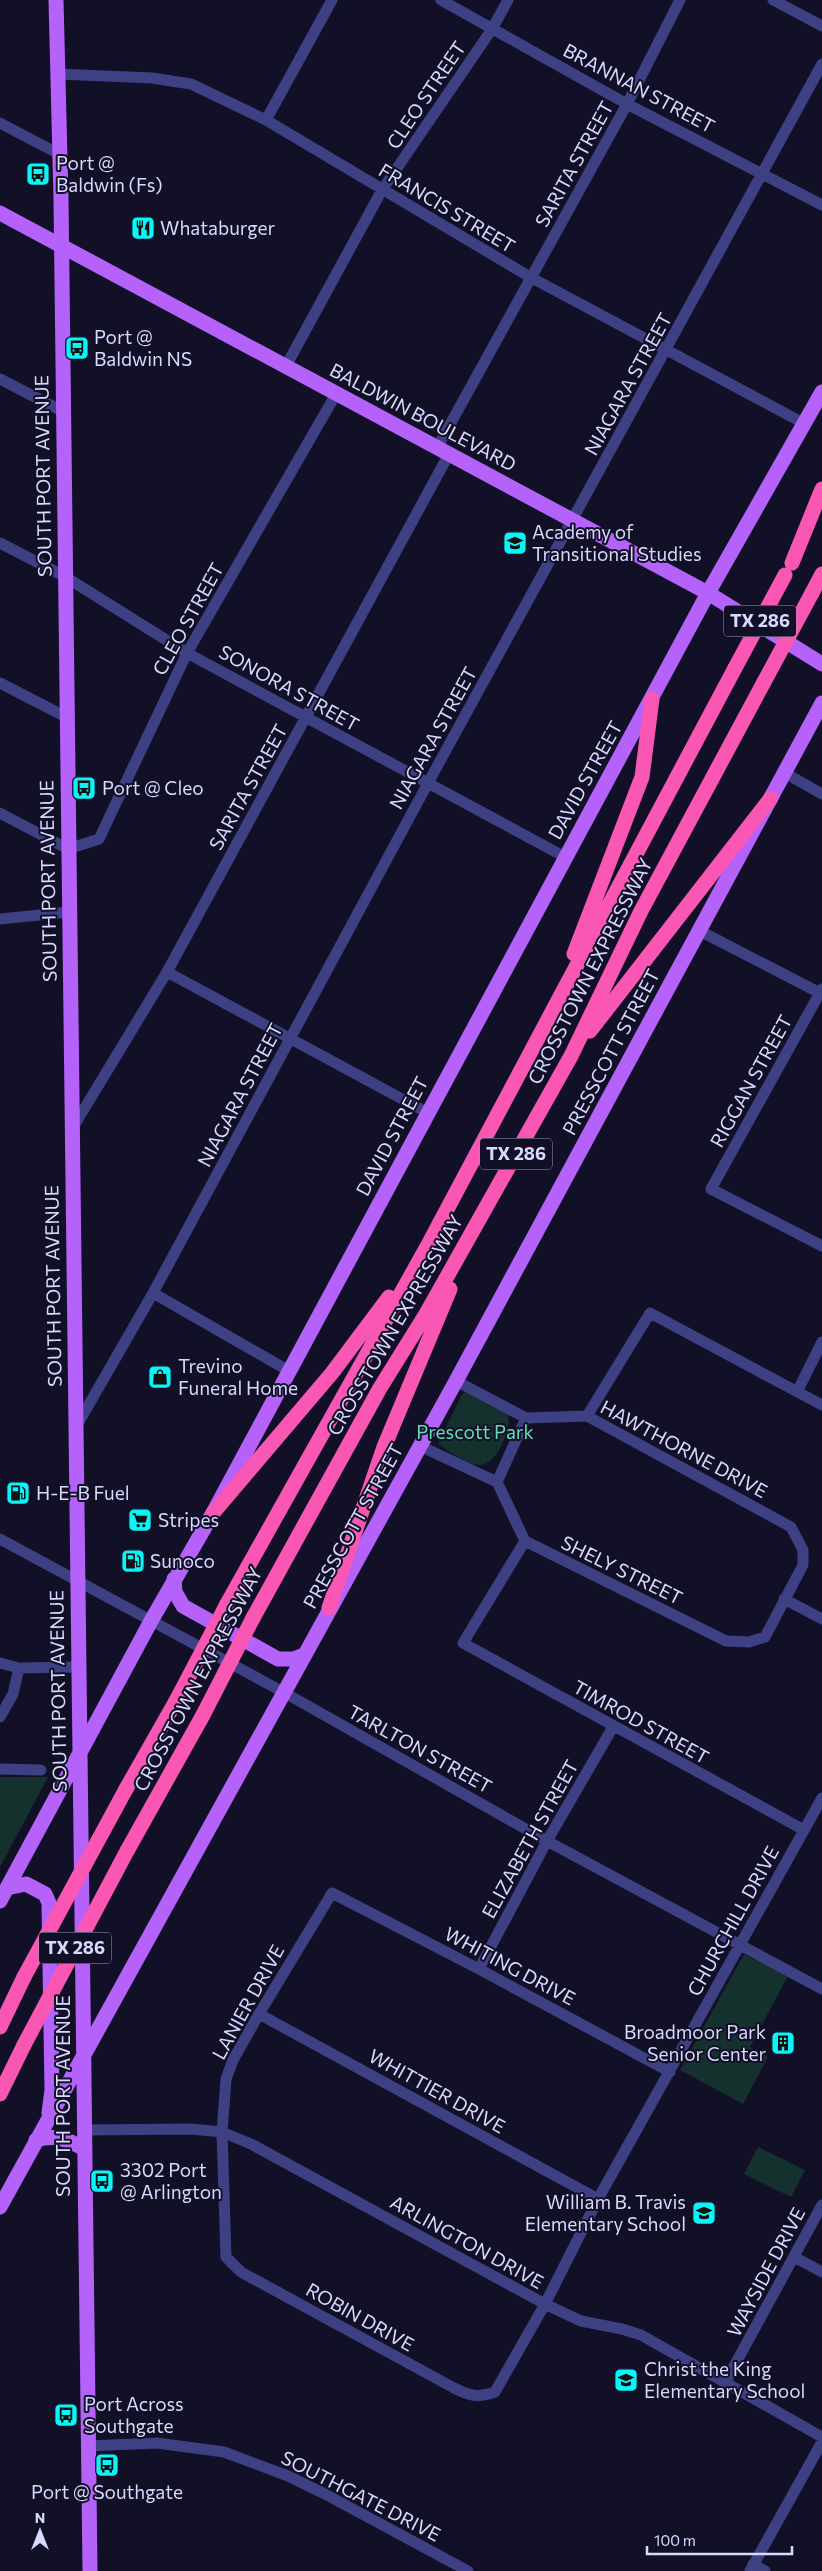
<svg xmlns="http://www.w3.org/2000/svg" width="822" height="2571" viewBox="0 0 822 2571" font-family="Commissioner,sans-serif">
  <rect width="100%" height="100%" fill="#121027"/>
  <!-- green -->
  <path fill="#14312d" d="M468,1391L507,1412C514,1426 496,1466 480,1465C467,1465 449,1451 438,1444L462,1394Z
    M0,1777H48L0,1867Z
    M744,1954L788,1976L750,2047L768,2057L743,2104L680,2070Z
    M758,2147L805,2170L791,2197L744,2174Z"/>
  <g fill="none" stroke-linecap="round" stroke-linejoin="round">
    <!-- minor -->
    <path stroke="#3d4184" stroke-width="11" d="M441,0L627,104L822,205
      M773,0L822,26
      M58,74L152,78L191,84L266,120L530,277L805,424
      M266,120L332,0
      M0,123L59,154
      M286,366L382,190L492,29L508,0
      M0,379L62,411
      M437,448L627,104L680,0
      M0,543L64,576L187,653L565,857
      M0,683L66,717
      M785,773L822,794
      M0,813L68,849L99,839L187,653L336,394
      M0,919L69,912
      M700,931L820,993
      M167,972L428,1113
      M822,989L711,1189L822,1246
      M72,1129L167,972L449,454
      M153,1293L289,1371
      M798,1390L822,1342
      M587,1416L650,1313L822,1405
      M76,1427L153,1293L428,783L822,64
      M420,1446L497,1482L525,1541L726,1641L749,1642L765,1637L803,1565V1550L791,1527L587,1416L526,1418L456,1381
      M497,1482L526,1418
      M0,1539L285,1693L547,1841L822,1989
      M525,1541L463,1643L804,1830
      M784,1599L822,1619
      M0,1663L19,1668L77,1667
      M0,1717L13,1694L19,1668
      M0,1769L41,1770
      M479,1969L547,1841L613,1727
      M259,2014L598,2199
      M670,2072L479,1969L332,1893L259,2014L233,2060L226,2079L222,2132L226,2257L241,2272L454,2388C470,2396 478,2398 495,2392L545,2304L598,2199L822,1798
      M83,2130L191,2129L222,2132L251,2144L545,2304L581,2321L622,2329L641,2335L822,2437
      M794,2257L822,2272
      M726,2381L822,2205
      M88,2446L157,2443L224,2452L288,2476L325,2494L468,2571
      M753,2564L765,2571
      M750,2571L822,2442"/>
    <!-- major -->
    <path stroke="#b462fa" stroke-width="15" d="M56,0L61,199L90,2571
      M0,213L708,593L822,664
      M174,1579L175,1592L183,1606L278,1659H294L304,1655
      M7,1888L26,1884L45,1894L49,1903L52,2090L49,2113
      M0,1901L151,1621L213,1513L708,593L822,392
      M36,2140C55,2134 66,2139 83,2148
      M0,2207L456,1381L822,703"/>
    <!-- highway -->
    <path stroke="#fa57b4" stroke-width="15" d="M792,563L822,489
      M812,593L822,574
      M574,954L642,777L652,699
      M590,1031L771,798
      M213,1513L332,1373L389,1297
      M227,1604L428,1245L735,668
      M329,1608L384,1447L450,1289
      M253,1618L380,1388L426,1314L571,1056L641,911L764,682
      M126,1789L176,1701
      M127,1851L203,1715
      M0,2027L24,1977
      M0,2094L24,2045"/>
    <!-- highway-bridge -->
    <path stroke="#fa57b4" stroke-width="15" d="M735,668L785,575
      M764,682L812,593
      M176,1701L227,1604
      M203,1715L253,1618
      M24,1977L126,1789
      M24,2045L127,1851"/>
  </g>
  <!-- icons -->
  <defs>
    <g id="bus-square" transform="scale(1.25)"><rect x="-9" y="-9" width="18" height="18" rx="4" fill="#0af5f7" stroke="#121027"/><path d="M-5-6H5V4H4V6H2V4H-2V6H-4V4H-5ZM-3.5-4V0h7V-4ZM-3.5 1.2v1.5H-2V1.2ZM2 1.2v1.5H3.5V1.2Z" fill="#111"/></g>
    <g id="restaurant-square" transform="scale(1.25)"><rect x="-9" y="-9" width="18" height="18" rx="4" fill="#0af5f7" stroke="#121027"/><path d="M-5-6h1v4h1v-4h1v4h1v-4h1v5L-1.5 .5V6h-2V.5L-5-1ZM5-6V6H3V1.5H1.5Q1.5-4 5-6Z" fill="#111"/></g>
    <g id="school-square" transform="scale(1.25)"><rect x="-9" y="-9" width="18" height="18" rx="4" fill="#0af5f7" stroke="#121027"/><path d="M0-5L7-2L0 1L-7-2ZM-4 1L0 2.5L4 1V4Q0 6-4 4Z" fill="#111"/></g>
    <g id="shop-square" transform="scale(1.25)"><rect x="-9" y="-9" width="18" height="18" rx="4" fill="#0af5f7" stroke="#121027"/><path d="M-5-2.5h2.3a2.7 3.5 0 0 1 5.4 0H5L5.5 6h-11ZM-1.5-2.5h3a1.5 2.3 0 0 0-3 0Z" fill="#111"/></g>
    <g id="fuel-square" transform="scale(1.25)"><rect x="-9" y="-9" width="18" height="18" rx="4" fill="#0af5f7" stroke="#121027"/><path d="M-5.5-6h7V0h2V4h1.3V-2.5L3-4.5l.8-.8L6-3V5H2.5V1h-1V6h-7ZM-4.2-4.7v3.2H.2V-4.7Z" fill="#111"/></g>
    <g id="supermarket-square" transform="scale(1.25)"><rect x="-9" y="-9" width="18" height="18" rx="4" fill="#0af5f7" stroke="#121027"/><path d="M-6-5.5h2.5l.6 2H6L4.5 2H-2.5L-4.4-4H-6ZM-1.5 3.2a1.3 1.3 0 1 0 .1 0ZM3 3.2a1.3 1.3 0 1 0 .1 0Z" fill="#111"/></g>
    <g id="building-square" transform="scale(1.25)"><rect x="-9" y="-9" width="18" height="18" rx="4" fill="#0af5f7" stroke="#121027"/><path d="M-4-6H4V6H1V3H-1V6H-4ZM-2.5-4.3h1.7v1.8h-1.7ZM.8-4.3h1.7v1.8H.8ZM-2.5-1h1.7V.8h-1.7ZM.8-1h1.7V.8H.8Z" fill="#111"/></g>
  </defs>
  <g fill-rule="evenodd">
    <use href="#bus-square" x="38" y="174"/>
    <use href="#restaurant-square" x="143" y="228"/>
    <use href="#bus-square" x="77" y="348"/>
    <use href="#school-square" x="515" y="543"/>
    <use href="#bus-square" x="84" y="788"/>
    <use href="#shop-square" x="160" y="1377"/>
    <use href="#fuel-square" x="18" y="1493"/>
    <use href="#supermarket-square" x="140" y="1520"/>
    <use href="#fuel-square" x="133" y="1561"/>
    <use href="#building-square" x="783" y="2043"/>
    <use href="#bus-square" x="102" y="2181"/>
    <use href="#school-square" x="704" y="2213"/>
    <use href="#school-square" x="626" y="2380"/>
    <use href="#bus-square" x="66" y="2415"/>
    <use href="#bus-square" x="107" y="2465"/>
  </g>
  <g text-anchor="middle" stroke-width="4" stroke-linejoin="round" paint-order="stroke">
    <!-- shield labels -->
    <g fill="#121027" stroke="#9d9cbe" stroke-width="1">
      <rect x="724" y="605.5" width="72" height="31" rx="4"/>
      <rect x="480" y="1138.5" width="72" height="31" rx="4"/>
      <rect x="39" y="1932.5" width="72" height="31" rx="4"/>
    </g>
    <g font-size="18" font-weight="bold" fill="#d9d8fe">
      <text x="760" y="627">TX 286</text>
      <text x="516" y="1160">TX 286</text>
      <text x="75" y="1954">TX 286</text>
    </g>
    <!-- street labels -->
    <g font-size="19" fill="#d9d8fe" stroke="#121027">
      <text transform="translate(639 88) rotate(28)" y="7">BRANNAN STREET</text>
      <text transform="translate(426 95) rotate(-56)" y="7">CLEO STREET</text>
      <text transform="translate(574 164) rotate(-61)" y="7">SARITA STREET</text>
      <text transform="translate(447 208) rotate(31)" y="7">FRANCIS STREET</text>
      <text transform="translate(628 384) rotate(-61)" y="7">NIAGARA STREET</text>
      <text transform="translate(423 417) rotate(28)" y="7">BALDWIN BOULEVARD</text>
      <text transform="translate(43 476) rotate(-91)" y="7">SOUTH PORT AVENUE</text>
      <text transform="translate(188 619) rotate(-61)" y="7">CLEO STREET</text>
      <text transform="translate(289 688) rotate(29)" y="7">SONORA STREET</text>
      <text transform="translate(433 738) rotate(-61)" y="7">NIAGARA STREET</text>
      <text transform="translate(585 780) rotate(-61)" y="7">DAVID STREET</text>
      <text transform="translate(248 787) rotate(-61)" y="7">SARITA STREET</text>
      <text transform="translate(48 881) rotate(-91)" y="7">SOUTH PORT AVENUE</text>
      <text transform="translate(590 971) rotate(-63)" y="7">CROSSTOWN EXPRESSWAY</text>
      <text transform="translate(611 1052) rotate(-62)" y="7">PRESSCOTT STREET</text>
      <text transform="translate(751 1081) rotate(-61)" y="7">RIGGAN STREET</text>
      <text transform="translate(240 1095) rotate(-62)" y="7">NIAGARA STREET</text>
      <text transform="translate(392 1136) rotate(-62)" y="7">DAVID STREET</text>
      <text transform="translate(53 1286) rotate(-91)" y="7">SOUTH PORT AVENUE</text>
      <text transform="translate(395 1325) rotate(-60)" y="7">CROSSTOWN EXPRESSWAY</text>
      <text transform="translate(684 1449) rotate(28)" y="7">HAWTHORNE DRIVE</text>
      <text transform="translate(353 1526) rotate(-61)" y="7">PRESSCOTT STREET</text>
      <text transform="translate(622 1570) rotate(26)" y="7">SHELY STREET</text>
      <text transform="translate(198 1679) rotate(-62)" y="7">CROSSTOWN EXPRESSWAY</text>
      <text transform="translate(58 1691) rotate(-91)" y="7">SOUTH PORT AVENUE</text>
      <text transform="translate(641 1722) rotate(29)" y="7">TIMROD STREET</text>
      <text transform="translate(420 1749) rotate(29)" y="7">TARLTON STREET</text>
      <text transform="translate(530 1839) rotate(-61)" y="7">ELIZABETH STREET</text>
      <text transform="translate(733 1921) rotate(-61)" y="7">CHURCHILL DRIVE</text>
      <text transform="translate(510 1966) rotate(28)" y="7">WHITING DRIVE</text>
      <text transform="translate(248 2002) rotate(-61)" y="7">LANIER DRIVE</text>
      <text transform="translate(437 2091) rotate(29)" y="7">WHITTIER DRIVE</text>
      <text transform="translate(63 2096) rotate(-90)" y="7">SOUTH PORT AVENUE</text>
      <text transform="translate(467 2242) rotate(29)" y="7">ARLINGTON DRIVE</text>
      <text transform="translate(766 2272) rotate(-62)" y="7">WAYSIDE DRIVE</text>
      <text transform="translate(360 2317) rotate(29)" y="7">ROBIN DRIVE</text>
      <text transform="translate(361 2496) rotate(27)" y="7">SOUTHGATE DRIVE</text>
    </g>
    <!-- poi labels -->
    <g font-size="19" fill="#d9d8fe" stroke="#121027" text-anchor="start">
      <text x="56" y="170">Port @<tspan x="56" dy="22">Baldwin (Fs)</tspan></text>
      <text x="160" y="235">Whataburger</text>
      <text x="94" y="344">Port @<tspan x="94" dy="22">Baldwin NS</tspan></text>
      <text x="532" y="539">Academy of<tspan x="532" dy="22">Transitional Studies</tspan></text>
      <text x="102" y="795">Port @ Cleo</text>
      <text x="178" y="1373">Trevino<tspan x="178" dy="22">Funeral Home</tspan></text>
      <text x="36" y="1500">H-E-B Fuel</text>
      <text x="158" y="1527">Stripes</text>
      <text x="150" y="1568">Sunoco</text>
      <text x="766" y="2039" text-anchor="end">Broadmoor Park<tspan x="766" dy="22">Senior Center</tspan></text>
      <text x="120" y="2177">3302 Port<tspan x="120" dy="22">@ Arlington</tspan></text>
      <text x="686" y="2209" text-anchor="end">William B. Travis<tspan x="686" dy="22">Elementary School</tspan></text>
      <text x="644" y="2376">Christ the King<tspan x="644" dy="22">Elementary School</tspan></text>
      <text x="84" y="2411">Port Across<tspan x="84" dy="22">Southgate</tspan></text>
      <text x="107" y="2499" text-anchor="middle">Port @ Southgate</text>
    </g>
    <!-- park labels -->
    <g font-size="19" fill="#65ddb4" stroke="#121027">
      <text x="475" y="1439">Prescott Park</text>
    </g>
  </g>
  <!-- north arrow -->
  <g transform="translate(40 2531)" stroke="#121027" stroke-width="4" paint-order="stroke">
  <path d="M0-4L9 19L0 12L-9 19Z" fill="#d9d8fe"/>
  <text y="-8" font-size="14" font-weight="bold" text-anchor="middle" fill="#d9d8fe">N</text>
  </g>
  <!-- scale -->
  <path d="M647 2546v8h145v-8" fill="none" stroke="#d9d8fe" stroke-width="2.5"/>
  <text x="654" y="2546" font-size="15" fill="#d9d8fe" stroke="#121027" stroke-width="4" paint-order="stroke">100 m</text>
</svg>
